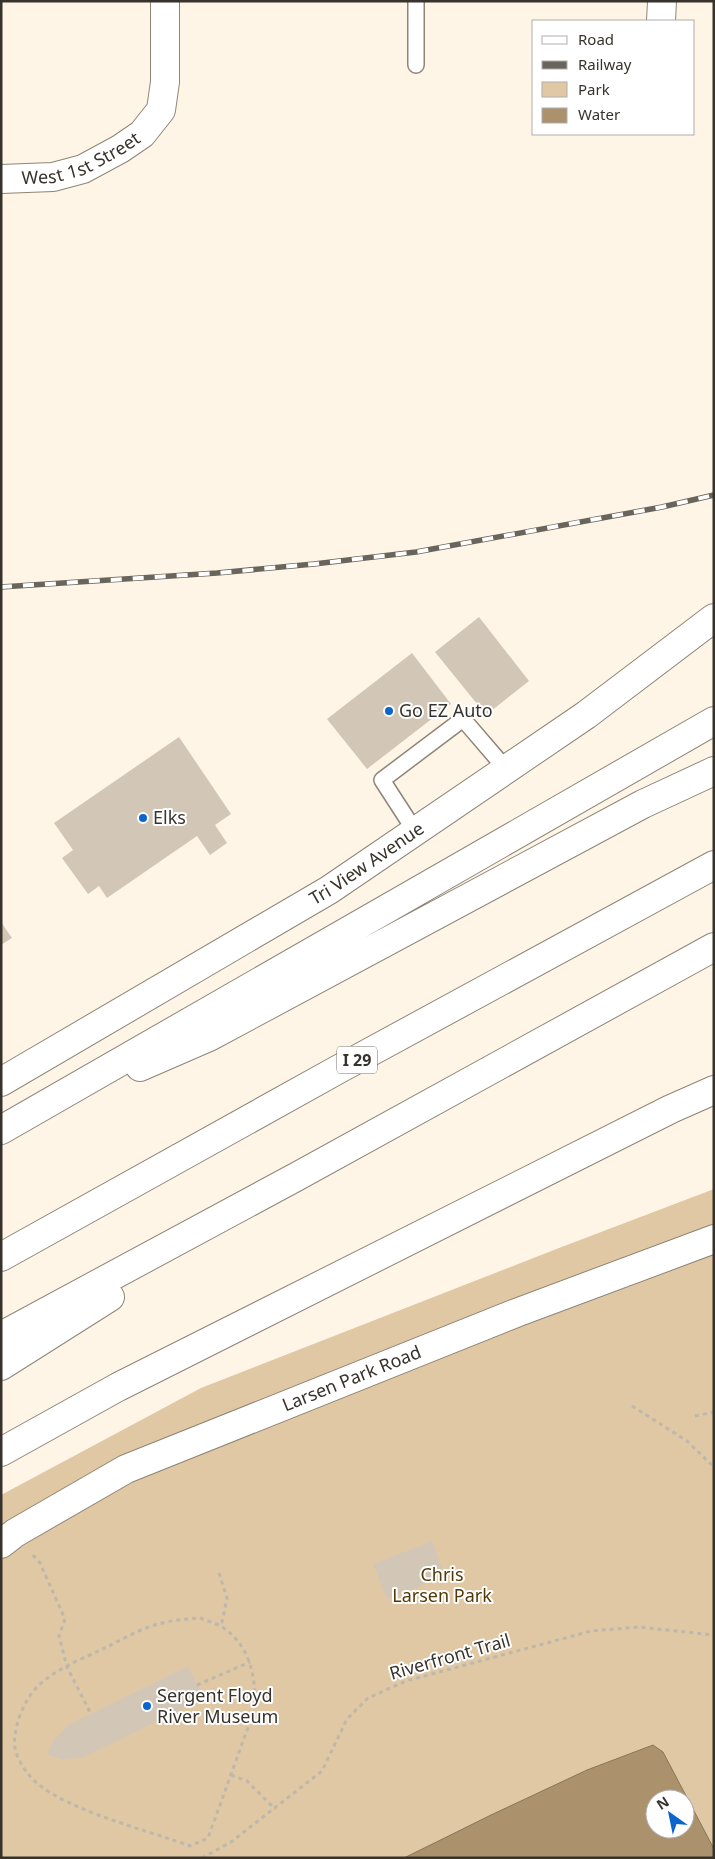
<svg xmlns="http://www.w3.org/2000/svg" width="715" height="1859" viewBox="0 0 715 1859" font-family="'Noto Sans',sans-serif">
  <rect width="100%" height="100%" fill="#fef5e7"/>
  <!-- green -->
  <path fill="#e0c8a4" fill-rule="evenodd" d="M714,1189V1858H1V1495L201,1388L559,1248ZM655,1799H685V1829H655Z"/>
  <!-- water -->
  <path fill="#ab926d" stroke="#88765a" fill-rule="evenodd" d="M653,1745L663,1752L714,1849V1858H404L491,1815L587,1770ZM655,1799H685V1829H655Z"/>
  <!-- building -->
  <path fill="#d2c7b7" d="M479,617L529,681L486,715L435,652Z
    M412,653L451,704L367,769L327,719Z
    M179,737L231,814L215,825L227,843L210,855L197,836L107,898L99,886L88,894L62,858L73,850L54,823Z
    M1,922L12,938L1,945Z
    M432,1541L445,1576L387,1599L373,1564Z
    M188,1666L204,1698L84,1757L64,1760L47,1755L53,1741L68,1725Z"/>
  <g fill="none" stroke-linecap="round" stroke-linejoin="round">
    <!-- lane casing -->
    <g stroke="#8f8576" stroke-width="18">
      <path id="lane" d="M416,1V65
        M415,831L382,780L463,719L506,769"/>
    </g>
    <!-- street casing -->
    <g stroke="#8f8576" stroke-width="30">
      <g id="street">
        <path d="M661,21L662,1"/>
        <path id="s1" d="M1,179L53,177L83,169L120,149L142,134L161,110L165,82V1"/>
        <path id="s2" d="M1,1544L15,1533L126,1469L516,1313L714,1239"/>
      </g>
    </g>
    <!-- secondary casing -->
    <g stroke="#8f8576" stroke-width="30">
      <g id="secondary">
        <path id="s3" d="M1,1082L329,890L586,715L714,618"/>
      </g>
    </g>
    <!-- highway casing -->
    <g stroke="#8f8576" stroke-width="30">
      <path id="highway" d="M140,1067L209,1037L643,804L714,771
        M1,1130L714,721
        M1,1257L339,1069L714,865
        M1,1336L296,1177L714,947
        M1,1366L110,1297
        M1,1452L118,1387L671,1109L714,1090"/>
    </g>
    <!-- path -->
    <path stroke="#beb7ab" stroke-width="3" stroke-dasharray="4 4" stroke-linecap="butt" d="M632,1406L687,1441L714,1467
      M695,1416L714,1412
      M33,1555L40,1563L65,1619L59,1636L67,1667L91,1714
      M219,1573L227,1598L221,1627
      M200,1618C207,1621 216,1623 222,1627C250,1645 256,1677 255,1708L208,1838L190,1846C148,1830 55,1808 29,1775C23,1768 17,1758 15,1748C12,1730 24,1699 38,1686C57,1668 84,1658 107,1647C123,1639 141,1628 159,1624C172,1620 186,1619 200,1618Z
      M197,1685L250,1662
      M231,1775L247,1781L275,1809
      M202,1858L231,1842L322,1771L347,1719L368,1698L406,1681L591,1631L639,1627L714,1635"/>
    <!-- lane -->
    <use href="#lane" stroke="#fff" stroke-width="15"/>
    <!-- street -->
    <use href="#street" stroke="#fff" stroke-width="28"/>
    <!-- secondary -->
    <use href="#secondary" stroke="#fff" stroke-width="28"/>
    <!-- highway -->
    <use href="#highway" stroke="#fff" stroke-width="28"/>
    <!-- rail casing -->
    <g stroke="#6a655c" stroke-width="5.5">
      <path id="rail" d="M1,587L217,573L314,564L416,552L662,507L714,495"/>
    </g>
    <!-- rail -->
    <use href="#rail" stroke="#fff" stroke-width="4" stroke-dasharray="11" stroke-linecap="butt"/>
  </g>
  <!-- markers -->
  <g fill="#0c64cd" stroke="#fff" stroke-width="2">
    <circle cx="389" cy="711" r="5"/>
    <circle cx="143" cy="818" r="5"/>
    <circle cx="147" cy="1706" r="5"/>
  </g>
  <g text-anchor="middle" stroke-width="4" stroke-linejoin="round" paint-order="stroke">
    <!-- shield labels -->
    <rect fill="#fff" stroke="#73706b" stroke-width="1" x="337" y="1046.5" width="40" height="27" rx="4"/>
    <g font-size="16" font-weight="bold" fill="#37332c">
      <text x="357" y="1066">I 29</text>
    </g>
    <!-- street labels -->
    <g font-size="18" fill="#37332c" stroke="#fff">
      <text dy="6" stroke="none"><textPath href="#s1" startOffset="84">West 1st Street</textPath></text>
      <text dy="6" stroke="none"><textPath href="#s3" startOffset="426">Tri View Avenue</textPath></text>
      <text dy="6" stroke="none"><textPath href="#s2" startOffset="389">Larsen Park Road</textPath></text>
      <text transform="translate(450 1657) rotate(-16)" y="6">Riverfront Trail</text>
    </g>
    <!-- poi labels -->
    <g font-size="18" fill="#37332c" stroke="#fff" text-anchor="start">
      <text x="399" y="717">Go EZ Auto</text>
      <text x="153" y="824">Elks</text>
      <text x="157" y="1702">Sergent Floyd<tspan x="157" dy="21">River Museum</tspan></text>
    </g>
    <!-- park labels -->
    <g font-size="18" fill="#523806" stroke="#fff">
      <text x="442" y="1581">Chris<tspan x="442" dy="21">Larsen Park</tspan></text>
    </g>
  </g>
  <!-- border -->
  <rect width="715" height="1859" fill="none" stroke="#37332c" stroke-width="5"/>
  <!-- legend -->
  <rect x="532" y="20" width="162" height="115" fill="#ffffff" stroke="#afadab"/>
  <rect x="542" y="36" width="25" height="8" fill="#ffffff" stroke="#afadab"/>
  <text x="578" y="45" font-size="15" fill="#37332c">Road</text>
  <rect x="542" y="61" width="25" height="8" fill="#6a655c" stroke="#afadab"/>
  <text x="578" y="70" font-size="15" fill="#37332c">Railway</text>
  <rect x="542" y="82" width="25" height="15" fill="#e0c8a4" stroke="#afadab"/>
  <text x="578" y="95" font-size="15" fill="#37332c">Park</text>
  <rect x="542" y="108" width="25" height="15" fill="#ab926d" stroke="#afadab"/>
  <text x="578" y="120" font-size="15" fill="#37332c">Water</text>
  <!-- north arrow -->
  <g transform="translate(670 1814) rotate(327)"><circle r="24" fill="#ffffff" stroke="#afadab"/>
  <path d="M0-4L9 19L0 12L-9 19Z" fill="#0c64cd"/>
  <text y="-8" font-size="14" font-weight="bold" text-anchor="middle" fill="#37332c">N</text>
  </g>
</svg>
